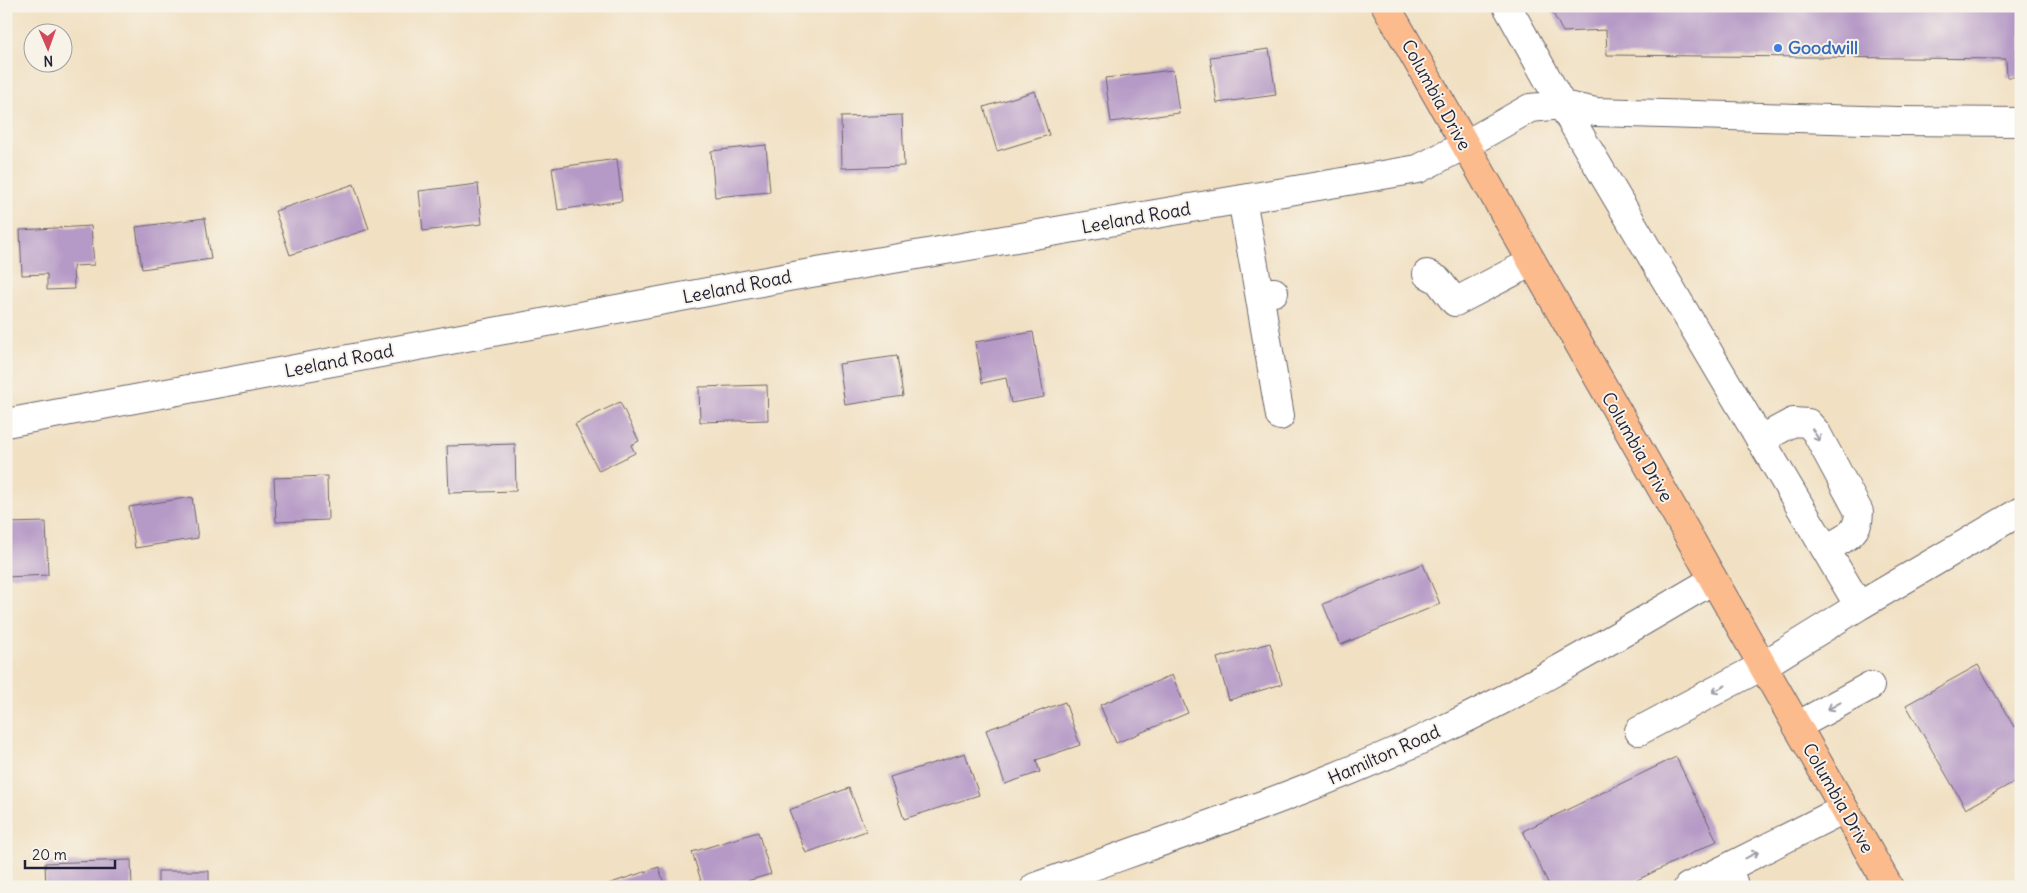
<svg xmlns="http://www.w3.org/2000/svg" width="2027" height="893" viewBox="0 0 2027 893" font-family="Delius,sans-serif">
  <rect width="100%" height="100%" fill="#f7f3e8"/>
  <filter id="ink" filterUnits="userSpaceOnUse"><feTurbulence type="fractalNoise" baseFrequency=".02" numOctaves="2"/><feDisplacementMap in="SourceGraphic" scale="10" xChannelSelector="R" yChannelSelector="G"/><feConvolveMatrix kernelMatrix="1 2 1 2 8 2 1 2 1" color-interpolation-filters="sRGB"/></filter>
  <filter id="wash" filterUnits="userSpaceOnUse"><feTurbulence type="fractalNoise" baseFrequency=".0096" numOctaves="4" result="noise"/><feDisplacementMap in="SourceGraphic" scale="20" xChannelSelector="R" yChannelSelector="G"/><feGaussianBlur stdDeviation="1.12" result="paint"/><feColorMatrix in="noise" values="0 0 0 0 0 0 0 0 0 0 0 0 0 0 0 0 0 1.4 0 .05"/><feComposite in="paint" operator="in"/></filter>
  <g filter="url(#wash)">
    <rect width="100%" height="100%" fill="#f1e0c2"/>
    <g id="blocks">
      <!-- building -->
      <path fill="#b599c6" d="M1549,6H2021V77H2007L2006,59L1607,55L1606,30L1563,32Z
        M1269,49L1276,95L1217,103L1210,57Z
        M1173,70L1179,113L1111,122L1105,78Z
        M1035,91L1049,135L997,151L984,107Z
        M902,115L904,166L842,168L841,117Z
        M766,145L770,192L715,197L711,151Z
        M617,159L622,201L558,210L552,168Z
        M354,184L369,229L290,255L275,211Z
        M478,184L482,224L423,231L419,191Z
        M205,218L211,259L142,269L136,227Z
        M91,226L94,265L73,266L74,289L47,290V274L22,275L20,230Z
        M1033,332L1044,397L1011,403L1006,378L982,383L975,342Z
        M897,356L903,396L845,405L839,364Z
        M767,385L768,420L700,422L699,387Z
        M620,402L639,441L631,445L635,453L599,471L575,424Z
        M515,444L516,491L449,493L447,446Z
        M327,476L328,520L276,522L274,478Z
        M192,497L198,538L135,548L129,507Z
        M46,522L48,575L6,577V523Z
        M1423,564L1440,604L1340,645L1323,604Z
        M1270,643L1282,684L1229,700L1217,658Z
        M1978,665L2014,727L2021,723V778L1966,809L1906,705Z
        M1172,675L1188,713L1116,743L1100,705Z
        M1065,702L1080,745L1036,760L1040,772L1005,784L986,730Z
        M965,753L979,795L904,819L890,777Z
        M1676,757L1717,841L1623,887H1550L1523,831Z
        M849,788L866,831L806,853L789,810Z
        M758,832L771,874L727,887H703L692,852Z
        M131,860L132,887H46L45,863Z
        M659,867L665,887H602V886Z
        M158,871H209V887H158Z"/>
    </g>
  </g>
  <g filter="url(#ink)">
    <use href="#blocks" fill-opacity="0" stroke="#6a646a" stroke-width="1"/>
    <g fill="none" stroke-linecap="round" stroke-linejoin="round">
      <!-- minor casing -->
      <g stroke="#6a646a" stroke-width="30">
        <path id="minor" d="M1507,6L1562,105L1859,606
          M1242,199L1259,293
          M1427,274L1438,280L1455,302L1532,262
          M1274,292L1259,293L1280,416
          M6,423L788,277L1418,169L1465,145L1530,108L1562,105L1596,112L1897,121L2021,122
          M1760,440L1793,422L1808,423L1816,432L1859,512C1859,535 1843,539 1825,549
          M1797,726L1870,686
          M1639,731L1762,666L1859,606L2021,511
          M1035,887C1170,838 1308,793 1438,732C1533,687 1623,633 1713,580
          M1688,887L1727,868
          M1731,887L1733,882L1727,868L1844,809"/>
      </g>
      <!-- major casing -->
      <g stroke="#6a646a" stroke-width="30">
        <path id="major" d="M1386,6L1889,887"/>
      </g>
      <!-- minor -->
      <use href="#minor" stroke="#fff" stroke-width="28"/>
      <!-- major -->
      <use href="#major" stroke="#fbbb8d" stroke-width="28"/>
    </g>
    <!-- one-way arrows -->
    <defs><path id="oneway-shaft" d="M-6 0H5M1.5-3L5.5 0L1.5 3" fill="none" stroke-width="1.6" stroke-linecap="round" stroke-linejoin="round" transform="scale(1.25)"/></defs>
    <g stroke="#9c9ca7">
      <use href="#oneway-shaft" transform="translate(1816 435) rotate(57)"/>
      <use href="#oneway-shaft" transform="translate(1719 689) rotate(152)"/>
      <use href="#oneway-shaft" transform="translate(1834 706) rotate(151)"/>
      <use href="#oneway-shaft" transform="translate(1752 855) rotate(-27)"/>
    </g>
  </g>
  <!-- markers -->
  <circle fill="#3f7fe0" stroke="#f7f3e8" stroke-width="2" cx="1778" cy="48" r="5"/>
  <g text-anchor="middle" stroke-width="4" stroke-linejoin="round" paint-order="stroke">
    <!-- shop labels -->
    <g font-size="18" font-weight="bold" fill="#366cbe" stroke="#f7f3e8" text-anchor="start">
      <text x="1788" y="54">Goodwill</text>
    </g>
    <!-- street labels -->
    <g font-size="18" fill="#22223b" stroke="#f7f3e8">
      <text transform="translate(1436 95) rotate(61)" y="6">Columbia Drive</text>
      <text transform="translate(1136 218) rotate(-10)" y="6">Leeland Road</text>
      <text transform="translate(737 287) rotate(-11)" y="6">Leeland Road</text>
      <text transform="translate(339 361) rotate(-11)" y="6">Leeland Road</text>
      <text transform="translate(1637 447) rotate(60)" y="6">Columbia Drive</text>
      <text transform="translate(1384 755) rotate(-24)" y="6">Hamilton Road</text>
      <text transform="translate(1838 798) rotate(60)" y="6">Columbia Drive</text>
    </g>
  </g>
  <!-- margin -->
  <rect width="2027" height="893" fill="none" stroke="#f7f3e8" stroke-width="25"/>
  <!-- north arrow -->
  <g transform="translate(48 48) rotate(178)"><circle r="24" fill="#f7f3e8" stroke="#a29fa3"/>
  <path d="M0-4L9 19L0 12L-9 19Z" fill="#d1495b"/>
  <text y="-8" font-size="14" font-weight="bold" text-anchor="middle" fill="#22223b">N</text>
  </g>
  <!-- scale -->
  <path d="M25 860v8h90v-8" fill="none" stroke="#22223b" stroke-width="2.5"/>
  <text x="32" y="860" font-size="15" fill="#22223b" stroke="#f7f3e8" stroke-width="4" paint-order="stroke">20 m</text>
</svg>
